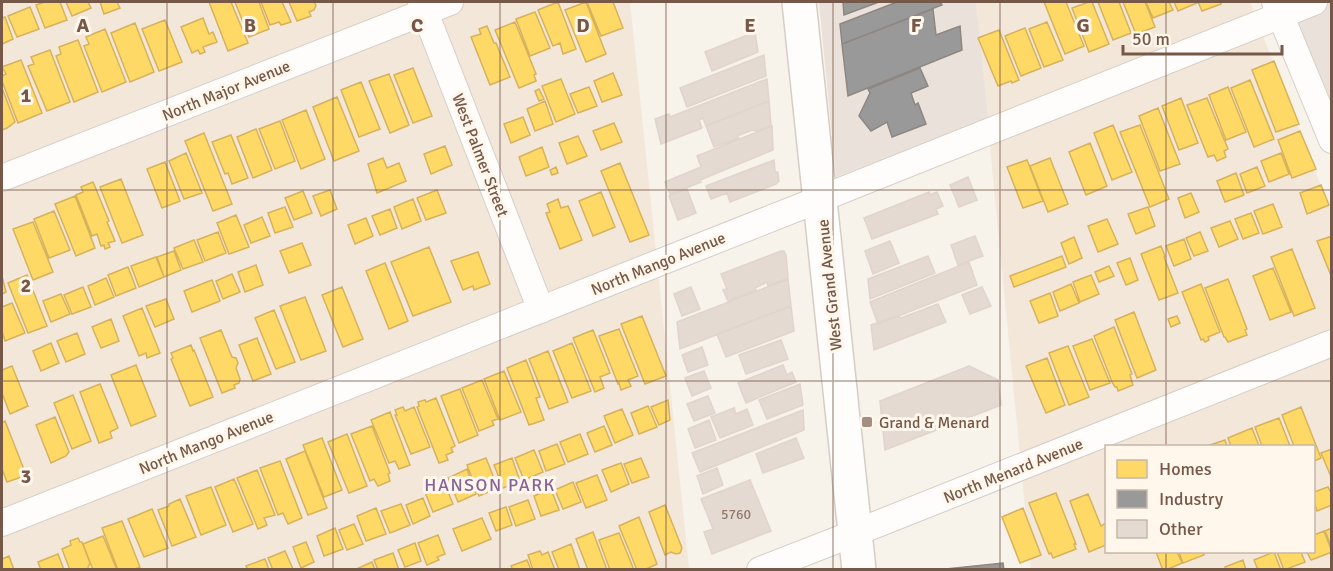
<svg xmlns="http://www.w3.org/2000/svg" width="1333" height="571" viewBox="0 0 1333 571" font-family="Signika,sans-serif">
  <rect width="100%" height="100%" fill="#f7f2ea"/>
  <!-- residential -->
  <path fill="#f3e7da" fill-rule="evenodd" d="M2,2H630L689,569H2Z
    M976,2H1250L1331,212V569H1031ZM1106,446H1314V552H1106Z"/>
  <!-- industrial -->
  <path fill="#eae2da" d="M819,2H976L988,119L836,177Z
    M1282,2H1331V126Z"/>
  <!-- homes -->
  <path fill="#ffd966" stroke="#d6b25d" stroke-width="1.5" d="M45,2H60L67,20L45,28L36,5Z
    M66,2H88L91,8L72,16Z
    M100,2H117L120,8L104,14Z
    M209,2H231L248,43L228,51Z
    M235,2H259L269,29L249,37Z
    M261,2H282L291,22L281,25L279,22L270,25Z
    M289,2H314L316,5L314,10L309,12L311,16L297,21Z
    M558,2L576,49L563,54L560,43L553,46L538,10Z
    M586,2L606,54L586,62L565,10Z
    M587,2H613L623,28L601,36Z
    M1044,2H1066L1084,46L1065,54Z
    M1089,2H1092L1109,44L1089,52L1072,8Z
    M1098,2H1119L1131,33L1113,40Z
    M1123,2H1145L1155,27L1136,34Z
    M1146,2H1169L1173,10L1153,18Z
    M1174,2H1197V3L1178,11Z
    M1198,2H1220L1221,4L1202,11Z
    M30,7L39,29L17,37L8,16Z
    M535,12L550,48L530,56L516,19Z
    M5,17L13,39L2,44V18Z
    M203,18L209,34L213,32L217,42L203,47L205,52L200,54L198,50L192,53L181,27Z
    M165,20L182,62L159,71L142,29Z
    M515,22L536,74L534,75L536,81L519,88L495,30Z
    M1047,22L1063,60L1044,67L1029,29Z
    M135,23L154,72L130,82L111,33Z
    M487,26L494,43H496L510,77L490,85L471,37L481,34L479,29Z
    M1025,28L1041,68L1021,76L1005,36Z
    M105,29L126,82L102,92L84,46L89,44L86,37Z
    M999,30L1019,80L1012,83L1011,81L998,86L978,38Z
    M78,40L98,92L74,102L56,56L61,54L59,47Z
    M50,50L70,102L47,111L28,66L34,64L31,57Z
    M21,60L42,113L18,123L2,81V76L6,74L2,67Z
    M1274,61L1299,124L1276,132L1252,70Z
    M413,68L432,116L413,123L394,75Z
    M613,73L622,95L602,102L594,81Z
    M389,74L409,125L390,133L369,81Z
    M561,79L575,114L556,122L542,86Z
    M1250,80L1274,139L1254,147L1231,88Z
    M361,82L380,129L359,137L341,90Z
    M589,87L597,106L578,113L570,94Z
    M1228,87L1246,132L1226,140L1209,95Z
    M2,88L15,122L7,128L2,130Z
    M539,89L544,99L539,101L535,91Z
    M337,97L359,151L334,161L313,107Z
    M1181,98L1198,143L1179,150L1162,106Z
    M1207,98L1228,149L1224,151L1226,157L1217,161L1214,155L1208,157L1187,105Z
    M545,101L553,124L535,131L527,109Z
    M1158,108L1180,164L1160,171L1139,116Z
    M306,110L325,159L301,169L282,120Z
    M523,117L530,135L511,143L504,124Z
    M280,121L295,161L275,169L259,129Z
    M614,123L622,142L601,150L593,131Z
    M1113,125L1132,172L1112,180L1094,133Z
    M1140,125L1169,199L1150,207L1120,132Z
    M256,129L272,170L253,178L237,137Z
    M1300,131L1316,169L1292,178L1278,140Z
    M204,133L232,204L213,211L185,141Z
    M231,135L248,178L232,184L228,173L225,174L212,142Z
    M578,136L587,156L567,164L559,143Z
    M1090,143L1107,186L1086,195L1069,152Z
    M445,146L452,165L431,174L424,154Z
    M542,147L549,167L526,176L519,157Z
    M186,153L202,193L184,199L169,161Z
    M1281,153L1289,174L1269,182L1261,161Z
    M383,158L387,168L399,163L406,181L377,193L368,164Z
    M1050,158L1068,204L1048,212L1030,166Z
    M1027,160L1043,201L1023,208L1007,167Z
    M165,162L180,201L162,208L147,169Z
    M620,163L649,235L630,242L601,171Z
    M556,167L558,173L552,175L550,170Z
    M1257,167L1265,186L1247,193L1240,174Z
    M1236,173L1244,195L1225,202L1217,181Z
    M121,179L143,235L122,243L100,187Z
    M93,182L109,221L107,222L115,241L108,243L110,247L105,249L104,245L101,246L97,234L92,236L76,195L83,192L81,187Z
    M1321,185L1329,205L1307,214L1300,193Z
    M330,190L337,209L321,216L313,196Z
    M437,190L446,213L426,220L417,198Z
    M303,191L312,213L294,220L285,198Z
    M601,192L615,227L593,236L579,201Z
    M1191,193L1199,212L1185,218L1178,198Z
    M75,196L95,248L76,256L55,204Z
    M413,199L421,221L402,229L394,207Z
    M558,199L561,208L568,206L582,240L560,249L546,213L550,212L547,204Z
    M1273,204L1282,227L1263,234L1254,211Z
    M285,207L293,227L275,233L268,213Z
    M1148,207L1155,226L1136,234L1128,214Z
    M390,209L397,228L380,235L372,216Z
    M54,211L70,250L49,258L34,219Z
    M1251,213L1259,233L1243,239L1235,219Z
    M236,215L249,247L229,254L217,223Z
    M262,217L270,236L251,243L244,225Z
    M366,218L373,236L355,244L348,225Z
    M1107,219L1118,244L1098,252L1088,226Z
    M1230,221L1238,239L1219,247L1211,228Z
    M33,222L53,272L33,280L13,229Z
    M218,232L226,253L205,261L197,240Z
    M1200,232L1208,251L1194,256L1186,238Z
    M1332,236V278L1317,241Z
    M1074,237L1082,258L1069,264L1061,243Z
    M1184,239L1191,259L1174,266L1166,246Z
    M194,240L203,262L183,269L174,248Z
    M302,243L311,265L289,273L280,251Z
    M1161,246L1165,256L1164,257L1178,293L1159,300L1141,254Z
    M429,247L451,302L413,316L391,262Z
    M1292,249L1315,308L1294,316L1271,257Z
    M174,251L181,270L164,277L157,257Z
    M478,252L490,284L474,290L473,286L463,290L451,261Z
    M1062,256L1066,267L1014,287L1010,276Z
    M156,257L164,277L139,287L131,266Z
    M1130,258L1138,280L1126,285L1117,263Z
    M385,263L408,321L389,329L366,271Z
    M256,265L263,285L245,292L238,272Z
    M1109,266L1114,276L1099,282L1095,272Z
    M128,267L136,288L116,296L108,275Z
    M1273,268L1291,312L1270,320L1253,276Z
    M232,274L240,292L223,299L216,281Z
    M27,275L47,326L28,333L8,283Z
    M1091,275L1099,294L1080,302L1073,282Z
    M2,276L6,292L2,294Z
    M106,278L114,297L95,305L88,286Z
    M1228,279L1247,329L1245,330L1247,335L1228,342L1225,337H1224L1205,288Z
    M212,280L220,301L192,312L184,291Z
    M1071,284L1079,303L1060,311L1053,292Z
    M1201,284L1220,332L1208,337L1209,340L1205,342L1203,339L1201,340L1182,292Z
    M83,287L91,307L72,314L64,295Z
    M342,287L363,339L343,347L322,295Z
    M1050,293L1058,316L1039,323L1030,301Z
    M61,294L70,314L51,322L43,301Z
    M305,297L326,351L301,360L280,306Z
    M166,299L174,319L155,327L146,306Z
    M12,303L25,333L5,341L2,331V307Z
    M142,308L160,353L147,358L146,353L139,356L123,316Z
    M274,310L295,362L276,369L255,318Z
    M1134,312L1156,370L1137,378L1115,320Z
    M642,316L666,376L645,384L621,324Z
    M1177,316L1180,323L1171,327L1168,319Z
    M111,319L119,341L101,348L92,327Z
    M1114,327L1132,374L1130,375L1133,385L1118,391L1117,387H1115L1112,382L1094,336Z
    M619,329L638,376L628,380L631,386L621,390L619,383L618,384L599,336Z
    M221,330L232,357L236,358L238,363L236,368L240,379L239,383L234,385L235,388L222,393L200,338Z
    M593,330L610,373L600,377L604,388L595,392L573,338Z
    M77,333L85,354L66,362L57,341Z
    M257,338L271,374L253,381L239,345Z
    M1092,339L1110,383L1090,390L1073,346Z
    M51,343L59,363L41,371L33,351Z
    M572,343L591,391L572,398L553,351Z
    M191,345L193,351L194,350L213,397L190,406L171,359L173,358L171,353Z
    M1068,346L1089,397L1069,405L1049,353Z
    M548,351L568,402L549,409L529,359Z
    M1047,358L1065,405L1046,413L1026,366Z
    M526,360L540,397L536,398L544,420L529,425L507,368Z
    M136,365L156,416L131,426L111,375Z
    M12,366L28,406L10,414L2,393V370Z
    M504,371L521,412L500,420L484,379Z
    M482,380L498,419L492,421L494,425L479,431L462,388Z
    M100,384L118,428L110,432L112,438L99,443L80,392Z
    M460,389L478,435L459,443L441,396Z
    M73,395L91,441L72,449L54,403Z
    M436,398L455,446L451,448L453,452L446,455L448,460L439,463L417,407L419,406L418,402L425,400L426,402Z
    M668,400L670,420L659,425L651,407Z
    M648,406L657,427L639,434L631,413Z
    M403,407L405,411L414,407L430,447L411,454L395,415H397L395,410Z
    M1301,407L1321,458L1314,461V446H1294L1282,415Z
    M622,409L633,435L615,443L604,416Z
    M390,412L410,465L399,469L395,461L389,463L371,420Z
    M55,417L69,452L66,456L51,463L36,425Z
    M1279,418L1290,446H1262L1255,427Z
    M5,421L25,472L22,477L7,482L2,469V423Z
    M372,426L390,473L388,474L390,481L378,486L374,479L370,481L351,434Z
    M604,426L612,445L595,452L587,433Z
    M1252,428L1259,446H1231L1228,438Z
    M347,434L367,486L349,493L328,442Z
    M580,434L588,454L568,462L560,442Z
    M322,438L342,490L324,497L303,445Z
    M1225,440L1227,446H1207Z
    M557,444L565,464L546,471L539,451Z
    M1332,449V479L1321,453Z
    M534,450L543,472L524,480L515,458Z
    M305,451L327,508L308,515L286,459Z
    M486,458L498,488L479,496L467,465Z
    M512,458L520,481L503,488L494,465Z
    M641,458L649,477L632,483L624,464Z
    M280,461L302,518L288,524L283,513L278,515L260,468Z
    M621,463L629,484L611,492L602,470Z
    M467,469L476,494L458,502L448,478Z
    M257,470L275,515L264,518L267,525L258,529L237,478Z
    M597,475L607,500L586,508L576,483Z
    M234,479L253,524L233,532L215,487Z
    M444,482L453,504L433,512L424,490Z
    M573,482L581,502L563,509L555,490Z
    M211,487L226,525L201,535L186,496Z
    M1328,487L1332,495V505L1317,511L1314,502V492Z
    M551,489L559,510L541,516L534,496Z
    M1056,493L1076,544H1074L1076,549L1053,558L1051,553L1049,554L1029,503Z
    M1088,494L1101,526L1106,523V545L1089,552L1070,501Z
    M423,498L430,516L413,524L406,505Z
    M180,499L196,537L172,546L158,510L169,506V504Z
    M528,500L535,519L516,526L509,507Z
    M401,504L410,525L390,533L381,511Z
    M665,505L682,548L680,553L676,554L671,552L665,555L649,512Z
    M506,507L512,525L496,531L489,513Z
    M376,508L386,534L366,541L357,516Z
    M1023,508L1041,555L1020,563L1002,517Z
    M152,509L168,548L144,557L128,519Z
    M639,517L657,564L644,570H637L619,526Z
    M482,518L491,539L462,551L453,529Z
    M122,521L140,567L133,570H118L102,528Z
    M354,524L363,544L347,550L339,530Z
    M335,528L343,549L324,556L317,536Z
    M1332,528V548L1325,531Z
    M1324,531L1332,552L1311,560L1307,552H1314V535Z
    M593,532L607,570H588L576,539Z
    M619,533L634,570H610L599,540Z
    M438,535L445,554L437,557L439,560L427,565L418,543Z
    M103,536L117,570H93L83,544Z
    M78,538L80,542H82L90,563L88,567L89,570H70L62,549L71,545L70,541Z
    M306,542L314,562L301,568L293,547Z
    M415,543L421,561L405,567L398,550Z
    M571,544L580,570H559L552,552Z
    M285,551L293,569L273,570L268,558Z
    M540,551L542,555L548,552L555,570H533L528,555Z
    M1156,552H1177L1182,563L1166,570H1163Z
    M1179,552H1202L1204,555L1183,563Z
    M1274,552L1281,570H1258L1254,560Z
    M1277,552H1301L1305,562L1284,570Z
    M393,553L399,570H378L374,560Z
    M58,554L64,570H41L38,562Z
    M9,556L14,570H2V559Z
    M265,559L269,570H248L246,566Z
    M527,560L531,570H513L511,566Z
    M1243,560L1246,570H1226L1225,567Z
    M372,562L375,570H354Z"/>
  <!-- industry -->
  <path fill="#999" stroke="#8e8681" stroke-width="1.5" d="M843,2H879L844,15Z
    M897,2H940L942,5L842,44L840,24Z
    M933,9L936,35L960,26L962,50L848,96L842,44Z
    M920,68L928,86L911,93L915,105L918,103L926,124L892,137L887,122L871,131L859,116L870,93L868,89Z
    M1003,563L1004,570H936Z"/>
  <!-- building -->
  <path fill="#e4dad1" stroke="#e0d4cc" stroke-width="1.5" d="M755,32L758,52L712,71L705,52Z
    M764,55L766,76L687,107L680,88Z
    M767,79L769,101L706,126L703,118L699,120L702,128L661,144L655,119L669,114L670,117Z
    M769,101L771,126L756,131L752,130L737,136L739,138L714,147L706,126Z
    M772,126L773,150L700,180L701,182L670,194L665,182L701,167L697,156Z
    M774,160L775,171L778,173L779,181L776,184L730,202L727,193L711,199L706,186Z
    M968,177L977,200L959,207L950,185Z
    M687,189L696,213L678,220L669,196Z
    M929,192L930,195L937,192L943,206L936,209L938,214L872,239L864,218Z
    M975,236L983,256L958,265L951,245Z
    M890,241L899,263L873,274L865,251Z
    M781,251H784L786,255L788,278L768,286L767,282L755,288L756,290L728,301L723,290L727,289L721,274Z
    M928,256L935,273L870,299L868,279Z
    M969,262L977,285L878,324L870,302Z
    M788,279L791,306L680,349L677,322Z
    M691,287L700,309L682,316L674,294Z
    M982,287L991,306L970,314L962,295Z
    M938,304L946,322L874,350L871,325L897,316L901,318Z
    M791,306L794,331L726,357L717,334Z
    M781,340L788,359L746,374L739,355Z
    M702,347L708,365L688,372L682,355Z
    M783,365L787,375L792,372L796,382L746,403L738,383Z
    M969,366L998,380L1001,405L885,450L880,401Z
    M704,371L711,388L692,396L685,378Z
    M800,384L803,405L767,419L759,400Z
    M708,396L715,413L694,421L687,404Z
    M734,408L736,414L747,409L753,425L720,438L711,417Z
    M803,410L804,430L700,472L692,453Z
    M709,420L716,440L695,448L688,429Z
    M796,438L804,458L763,473L756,454Z
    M717,468L723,485L703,494L697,476Z
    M750,480L771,531L712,554L704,532L713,529L701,499Z"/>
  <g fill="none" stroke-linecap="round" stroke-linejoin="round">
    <!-- minor casing -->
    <g stroke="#d6cec7" stroke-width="28">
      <path id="minor" d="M421,2L541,310
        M1275,2L1332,140
        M2,178L450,2
        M2,523L820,199L1314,2
        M760,570L855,533L1332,343"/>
    </g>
    <!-- secondary casing -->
    <g stroke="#d6cec6" stroke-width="36">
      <path id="secondary" d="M799,2L859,570"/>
    </g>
    <!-- minor -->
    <use href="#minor" stroke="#fefdfc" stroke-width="26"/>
    <!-- secondary -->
    <use href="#secondary" stroke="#fefdfc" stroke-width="33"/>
  </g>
  <!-- grid -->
  <path fill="none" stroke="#765849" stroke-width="1.5" stroke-opacity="0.55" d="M167,2V570M333,2V570M500,2V570M666,2V570M833,2V570M1000,2V570M1166,2V446M2,190H1332M2,381H1332M1166,552V570"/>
  <!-- markers -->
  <rect fill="#a38e81" stroke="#fff7eb" stroke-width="2" x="861" y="416" width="12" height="12" rx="3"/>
  <g text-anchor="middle" stroke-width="6" stroke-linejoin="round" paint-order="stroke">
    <!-- number labels -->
    <g font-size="14" fill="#937a6d">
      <text x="736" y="519">5760</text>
    </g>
    <!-- street labels -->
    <g font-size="16" fill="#765849" stroke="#fff7eb">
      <text transform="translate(226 90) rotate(-22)" y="6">North Major Avenue</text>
      <text transform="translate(481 155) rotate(69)" y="6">West Palmer Street</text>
      <text transform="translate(658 263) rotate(-22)" y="6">North Mango Avenue</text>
      <text transform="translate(829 285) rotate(-96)" y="6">West Grand Avenue</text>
      <text transform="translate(206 442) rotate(-22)" y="6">North Mango Avenue</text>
      <text transform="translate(1013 470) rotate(-22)" y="6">North Menard Avenue</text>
    </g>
    <!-- poi labels -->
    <g font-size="16" fill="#765849" stroke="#fff7eb" text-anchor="start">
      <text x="879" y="428">Grand &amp; Menard</text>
    </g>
    <!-- neighbourhood labels -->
    <g font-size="18" letter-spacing="1.5" fill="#87649a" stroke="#fff7eb">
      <text x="490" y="491">HANSON PARK</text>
    </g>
  </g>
  <g font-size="20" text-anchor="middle" font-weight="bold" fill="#765849" stroke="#fff7eb" stroke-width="6" stroke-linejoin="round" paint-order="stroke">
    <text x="83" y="32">A</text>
    <text x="250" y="32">B</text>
    <text x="417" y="32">C</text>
    <text x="583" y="32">D</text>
    <text x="750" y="32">E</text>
    <text x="916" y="32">F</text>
    <text x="1083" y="32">G</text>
    <text x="26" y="102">1</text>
    <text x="26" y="292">2</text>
    <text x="26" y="483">3</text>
  </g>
  <!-- border -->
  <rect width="1333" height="571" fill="none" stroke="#765849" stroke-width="6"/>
  <!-- legend -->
  <rect x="1105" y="445" width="210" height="108" fill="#fff7eb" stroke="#c8b7aa" stroke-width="1.5"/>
  <rect x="1117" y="460" width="30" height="18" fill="#ffd966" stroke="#c8b7aa" stroke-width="1.5"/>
  <text x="1159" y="475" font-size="18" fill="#765849">Homes</text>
  <rect x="1117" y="490" width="30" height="18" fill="#999999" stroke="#c8b7aa" stroke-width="1.5"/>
  <text x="1159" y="505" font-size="18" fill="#765849">Industry</text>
  <rect x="1117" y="520" width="30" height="18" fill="#e4dad1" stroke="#c8b7aa" stroke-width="1.5"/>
  <text x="1159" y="535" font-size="18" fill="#765849">Other</text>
  <!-- scale -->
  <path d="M1123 45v9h159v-9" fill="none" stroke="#765849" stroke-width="3"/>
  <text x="1132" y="45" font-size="18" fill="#765849" stroke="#fff7eb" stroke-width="4.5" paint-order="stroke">50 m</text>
</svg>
